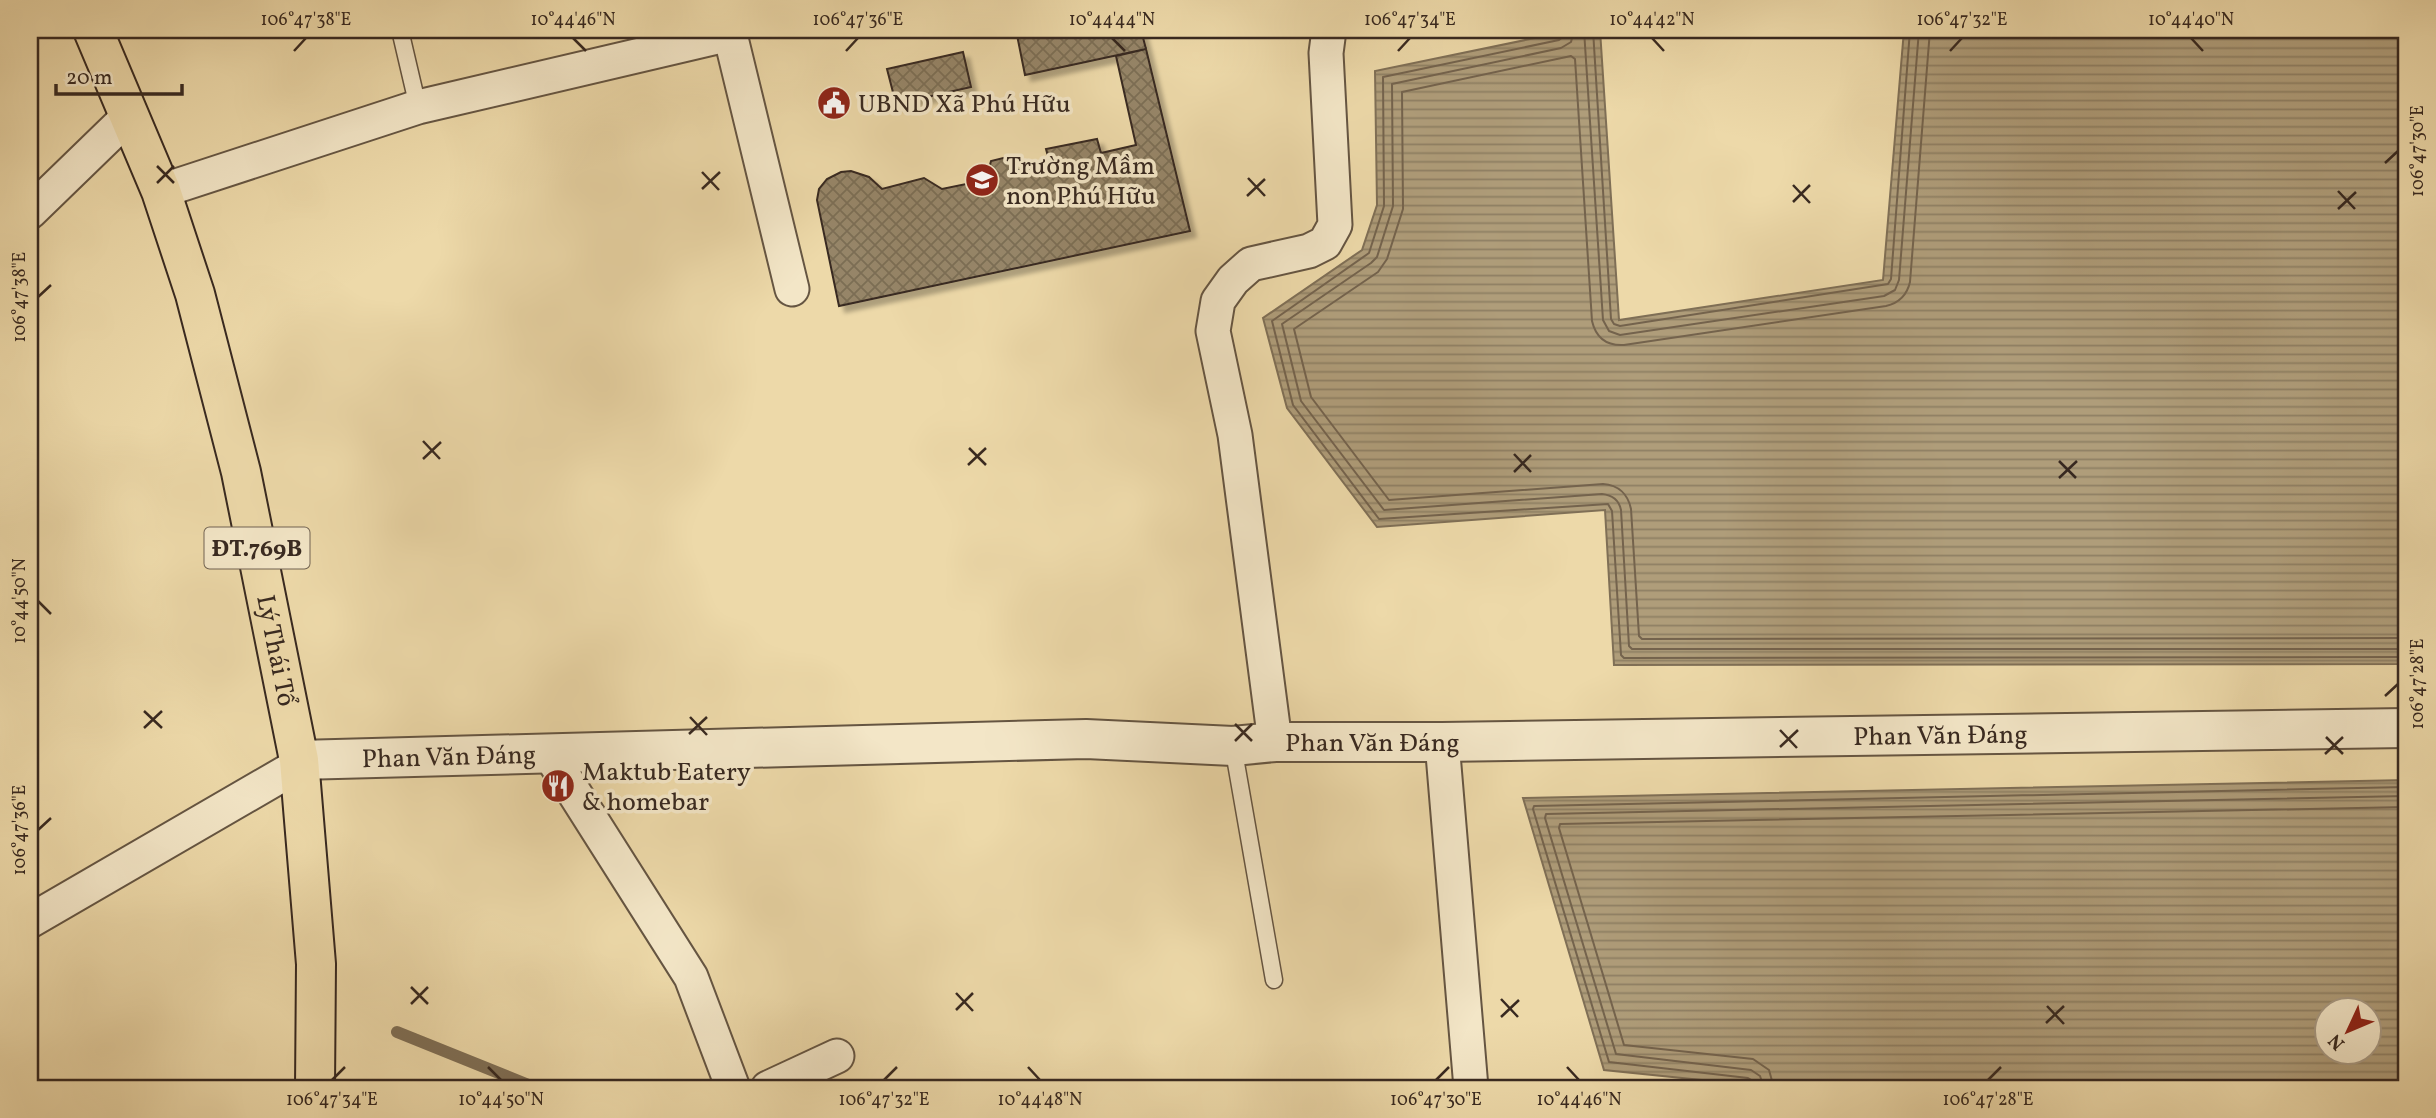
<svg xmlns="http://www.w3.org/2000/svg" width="2436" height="1118" viewBox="0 0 2436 1118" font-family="Vollkorn,serif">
  <defs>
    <pattern id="water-rules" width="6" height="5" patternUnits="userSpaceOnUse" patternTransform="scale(1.75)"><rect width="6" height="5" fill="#af9d7a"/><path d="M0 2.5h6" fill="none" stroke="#8f8064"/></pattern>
    <pattern id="building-cross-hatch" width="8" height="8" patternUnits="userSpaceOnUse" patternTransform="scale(1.75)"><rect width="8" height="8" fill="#968567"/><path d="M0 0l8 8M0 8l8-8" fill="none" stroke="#7b6d54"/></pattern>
    <filter id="shadow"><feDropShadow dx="6" dy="6" stdDeviation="2" flood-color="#0004"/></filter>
  </defs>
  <rect width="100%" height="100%" fill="#edd9a9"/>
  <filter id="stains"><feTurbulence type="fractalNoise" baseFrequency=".00286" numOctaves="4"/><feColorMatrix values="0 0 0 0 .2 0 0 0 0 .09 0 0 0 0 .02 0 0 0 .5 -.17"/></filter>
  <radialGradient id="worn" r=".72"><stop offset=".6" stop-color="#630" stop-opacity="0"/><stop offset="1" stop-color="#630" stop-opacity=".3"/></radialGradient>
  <!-- water -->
  <path fill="url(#water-rules)" stroke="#7f6f56" stroke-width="2" fill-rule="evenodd" d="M1574,30H1600L1619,320L1883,280L1904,30H2406V664L1614,665L1605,510L1377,527L1287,408L1263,318L1362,250L1377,205L1375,71Z
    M2406,780V1088H1780L1604,1070L1523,798ZM2328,1010H2370V1052H2328Z"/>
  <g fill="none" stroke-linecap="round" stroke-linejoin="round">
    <!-- shore -->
    <path stroke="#74634d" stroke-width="2" d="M1565,30L1564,36L1559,40L1383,77L1384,206L1369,253L1272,321L1293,405L1379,519L1608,504L1612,511L1621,655L1624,658L2406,657
      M1574,30L1571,42L1561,48L1392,84L1393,206L1377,257L1371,263L1282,324L1301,401L1384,510L1602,494C1612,495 1619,500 1621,510L1629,646L1632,649H2406
      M1584,30L1603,320L1609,331L1620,335L1884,296L1895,290L1899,280L1919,30
      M1593,30L1611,319L1614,324L1620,326L1888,284L1891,279L1910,30
      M1930,30L1910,282C1907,295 1899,303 1886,306L1624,345C1607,346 1596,338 1592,321L1575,59L1571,56L1402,92L1403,209L1387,259L1378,272L1294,329L1311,397L1389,500L1603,484C1618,485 1628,494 1631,509L1639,636L1642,639L2406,638
      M1755,1088L1753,1081L1748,1078L1609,1062L1533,809L1534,806L2406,787
      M1764,1088L1760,1076L1751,1070L1616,1054L1545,818L1546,814L2406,796
      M1774,1088L1769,1070L1753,1059L1624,1045L1559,828L1560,824L2406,807"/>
    <!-- stream -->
    <path stroke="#7f6f56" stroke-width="12" d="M397,1032L536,1088"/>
  </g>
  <!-- building -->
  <path fill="url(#building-cross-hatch)" stroke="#382920" stroke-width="2" filter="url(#shadow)" d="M1016,30H1141L1146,49L1025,75Z
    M1146,49L1190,231L839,306L817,200L819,189L827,179L841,172L851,171L869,177L882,189L924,178L942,189L986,180L991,161L1007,157L1019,171L1050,164L1046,149L1097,139L1101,153L1136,145L1116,56Z
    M963,52L971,87L896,104L887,69Z"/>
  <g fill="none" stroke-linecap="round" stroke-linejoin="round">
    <!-- service casing -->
    <g stroke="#655542" stroke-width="19">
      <path id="service" d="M400,30L418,107
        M1233,746L1274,980"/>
    </g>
    <!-- minor casing -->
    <g stroke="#655542" stroke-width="37">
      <path id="minor" d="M161,191L418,107L730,34L792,289
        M30,212L130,115
        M1275,742L1235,435L1213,331L1218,301L1233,280L1251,264L1309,251L1325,243L1335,225L1326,53L1329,30
        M1442,742L1471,1088
        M549,753L691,977L733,1088
        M30,921L299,765
        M768,1088L837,1056"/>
    </g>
    <!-- tertiary casing -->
    <g stroke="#655542" stroke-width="42">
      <g id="tertiary">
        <path id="s1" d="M299,760L1086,739L1233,746L1275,742H1442L2406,728"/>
      </g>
    </g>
    <!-- primary casing -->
    <g stroke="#382920" stroke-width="42">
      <g id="primary">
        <path id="s2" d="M93,30L161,191L195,294L241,472L299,760L316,964L315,1088"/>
      </g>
    </g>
    <!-- service -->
    <use href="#service" stroke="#f3e6c7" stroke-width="16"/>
    <!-- minor -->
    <use href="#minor" stroke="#f3e6c7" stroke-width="33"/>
    <!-- tertiary -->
    <use href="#tertiary" stroke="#f3e6c7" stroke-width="38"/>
    <!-- primary -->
    <use href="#primary" stroke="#edd9a9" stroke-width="38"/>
  </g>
  <!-- ticks -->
  <path fill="none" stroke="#382920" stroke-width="2.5" d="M573,38L586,51M1112,38L1125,51M1652,38L1664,51M2191,38L2203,51M294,51L306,38M846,51L858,38M1398,51L1410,38M1950,51L1962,38M2385,163L2398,151M157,166L174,183M702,172L719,190M1248,178L1265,196M157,183L174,166M1793,185L1810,203M702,189L720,172M2338,191L2355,209M1247,196L1265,179M1793,202L1810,185M2338,209L2356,192M38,297L51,285M423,441L440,459M969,448L986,465M1514,454L1531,472M423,459L441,442M2059,461L2076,478M968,465L986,448M1514,472L1531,455M2059,478L2077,461M38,601L51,614M2385,696L2398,684M144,711L162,728M690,717L707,735M1235,724L1252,741M144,728L162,711M1780,730L1797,748M689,734L707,717M2326,737L2343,754M1235,741L1252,724M1780,747L1798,730M2325,754L2343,737M38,830L51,818M411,987L428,1004M956,993L973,1011M1501,999L1518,1017M411,1004L428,987M2047,1006L2064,1024M956,1010L973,993M1501,1017L1519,1000M2046,1023L2064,1006M488,1067L501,1080M1028,1067L1040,1080M1567,1067L1579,1080M332,1080L345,1067M884,1080L897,1067M1436,1080L1449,1067M1988,1080L2001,1067"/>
  <!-- icons -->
  <defs>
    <g id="civic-disc" transform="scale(1.75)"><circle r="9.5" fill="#8f2418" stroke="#f3e6c7"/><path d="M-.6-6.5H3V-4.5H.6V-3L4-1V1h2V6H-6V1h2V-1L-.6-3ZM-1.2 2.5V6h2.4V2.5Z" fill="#fff"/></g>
    <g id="school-disc" transform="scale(1.75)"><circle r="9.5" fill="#8f2418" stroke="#f3e6c7"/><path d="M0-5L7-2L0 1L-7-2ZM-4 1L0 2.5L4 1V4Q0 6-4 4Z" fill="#fff"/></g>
    <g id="restaurant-disc" transform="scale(1.75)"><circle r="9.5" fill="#8f2418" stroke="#f3e6c7"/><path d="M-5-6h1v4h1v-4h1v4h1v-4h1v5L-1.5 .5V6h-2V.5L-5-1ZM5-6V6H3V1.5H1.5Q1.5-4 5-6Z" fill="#fff"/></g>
  </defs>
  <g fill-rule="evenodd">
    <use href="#civic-disc" x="834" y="103"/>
    <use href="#school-disc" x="982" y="180"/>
    <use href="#restaurant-disc" x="558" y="786"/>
  </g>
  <g text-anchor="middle" stroke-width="7" stroke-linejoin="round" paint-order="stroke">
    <!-- shield labels -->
    <rect fill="#f3e6c7" stroke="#706252" stroke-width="2" x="204.5" y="527.5" width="105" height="41" rx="5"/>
    <g font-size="24" font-weight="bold" fill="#382920">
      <text x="257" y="556">ĐT.769B</text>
    </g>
    <!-- poi labels -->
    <g font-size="26" fill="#382920" stroke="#f3e6c7" text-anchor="start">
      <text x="858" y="112">UBND Xã Phú Hữu</text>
      <text x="1006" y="174">Trường Mầm<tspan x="1006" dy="30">non Phú Hữu</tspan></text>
      <text x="582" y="780">Maktub Eatery<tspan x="582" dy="30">&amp; homebar</tspan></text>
    </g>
    <!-- street labels -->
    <g font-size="26" fill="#382920" stroke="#f3e6c7">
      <text dy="9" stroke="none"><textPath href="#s2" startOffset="649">Lý Thái Tổ</textPath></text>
      <text dy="9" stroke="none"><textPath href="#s1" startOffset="1642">Phan Văn Đáng</textPath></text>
      <text dy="9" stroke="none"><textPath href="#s1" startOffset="1074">Phan Văn Đáng</textPath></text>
      <text dy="9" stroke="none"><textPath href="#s1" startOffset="150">Phan Văn Đáng</textPath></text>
    </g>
  </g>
  <!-- margin -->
  <rect width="2436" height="1118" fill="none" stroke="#edd9a9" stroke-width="77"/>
  <!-- north arrow -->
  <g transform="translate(2348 1031) rotate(226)"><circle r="33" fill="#f3e6c7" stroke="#a89a84" stroke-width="2"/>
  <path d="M0-5L12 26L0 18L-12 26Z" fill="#8f2418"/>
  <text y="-10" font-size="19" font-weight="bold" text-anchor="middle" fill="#382920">N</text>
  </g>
  <!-- scale -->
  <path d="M56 84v10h126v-10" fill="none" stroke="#382920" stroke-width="3.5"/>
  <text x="66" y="84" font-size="21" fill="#382920" stroke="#f3e6c7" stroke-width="5" paint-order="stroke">20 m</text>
  <rect x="38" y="38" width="2360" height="1042" fill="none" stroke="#382920" stroke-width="2.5"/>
  <g font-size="18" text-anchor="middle" fill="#382920">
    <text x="306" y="25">106°47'38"E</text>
    <text x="573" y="25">10°44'46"N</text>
    <text x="858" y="25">106°47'36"E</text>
    <text x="1112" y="25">10°44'44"N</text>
    <text x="1410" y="25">106°47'34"E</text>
    <text x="1652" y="25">10°44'42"N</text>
    <text x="1962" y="25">106°47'32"E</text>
    <text x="2191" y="25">10°44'40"N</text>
    <text transform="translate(2417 151) rotate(-90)" y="6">106°47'30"E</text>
    <text transform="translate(19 297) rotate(-90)" y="6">106°47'38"E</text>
    <text transform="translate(19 601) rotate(-90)" y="6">10°44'50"N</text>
    <text transform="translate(2417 684) rotate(-90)" y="6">106°47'28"E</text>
    <text transform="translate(19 830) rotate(-90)" y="6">106°47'36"E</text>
    <text x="332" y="1105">106°47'34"E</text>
    <text x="501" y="1105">10°44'50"N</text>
    <text x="884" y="1105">106°47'32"E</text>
    <text x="1040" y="1105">10°44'48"N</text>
    <text x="1436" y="1105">106°47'30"E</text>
    <text x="1579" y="1105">10°44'46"N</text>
    <text x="1988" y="1105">106°47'28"E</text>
  </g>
  <rect width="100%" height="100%" filter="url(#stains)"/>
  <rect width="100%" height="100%" fill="url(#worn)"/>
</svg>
